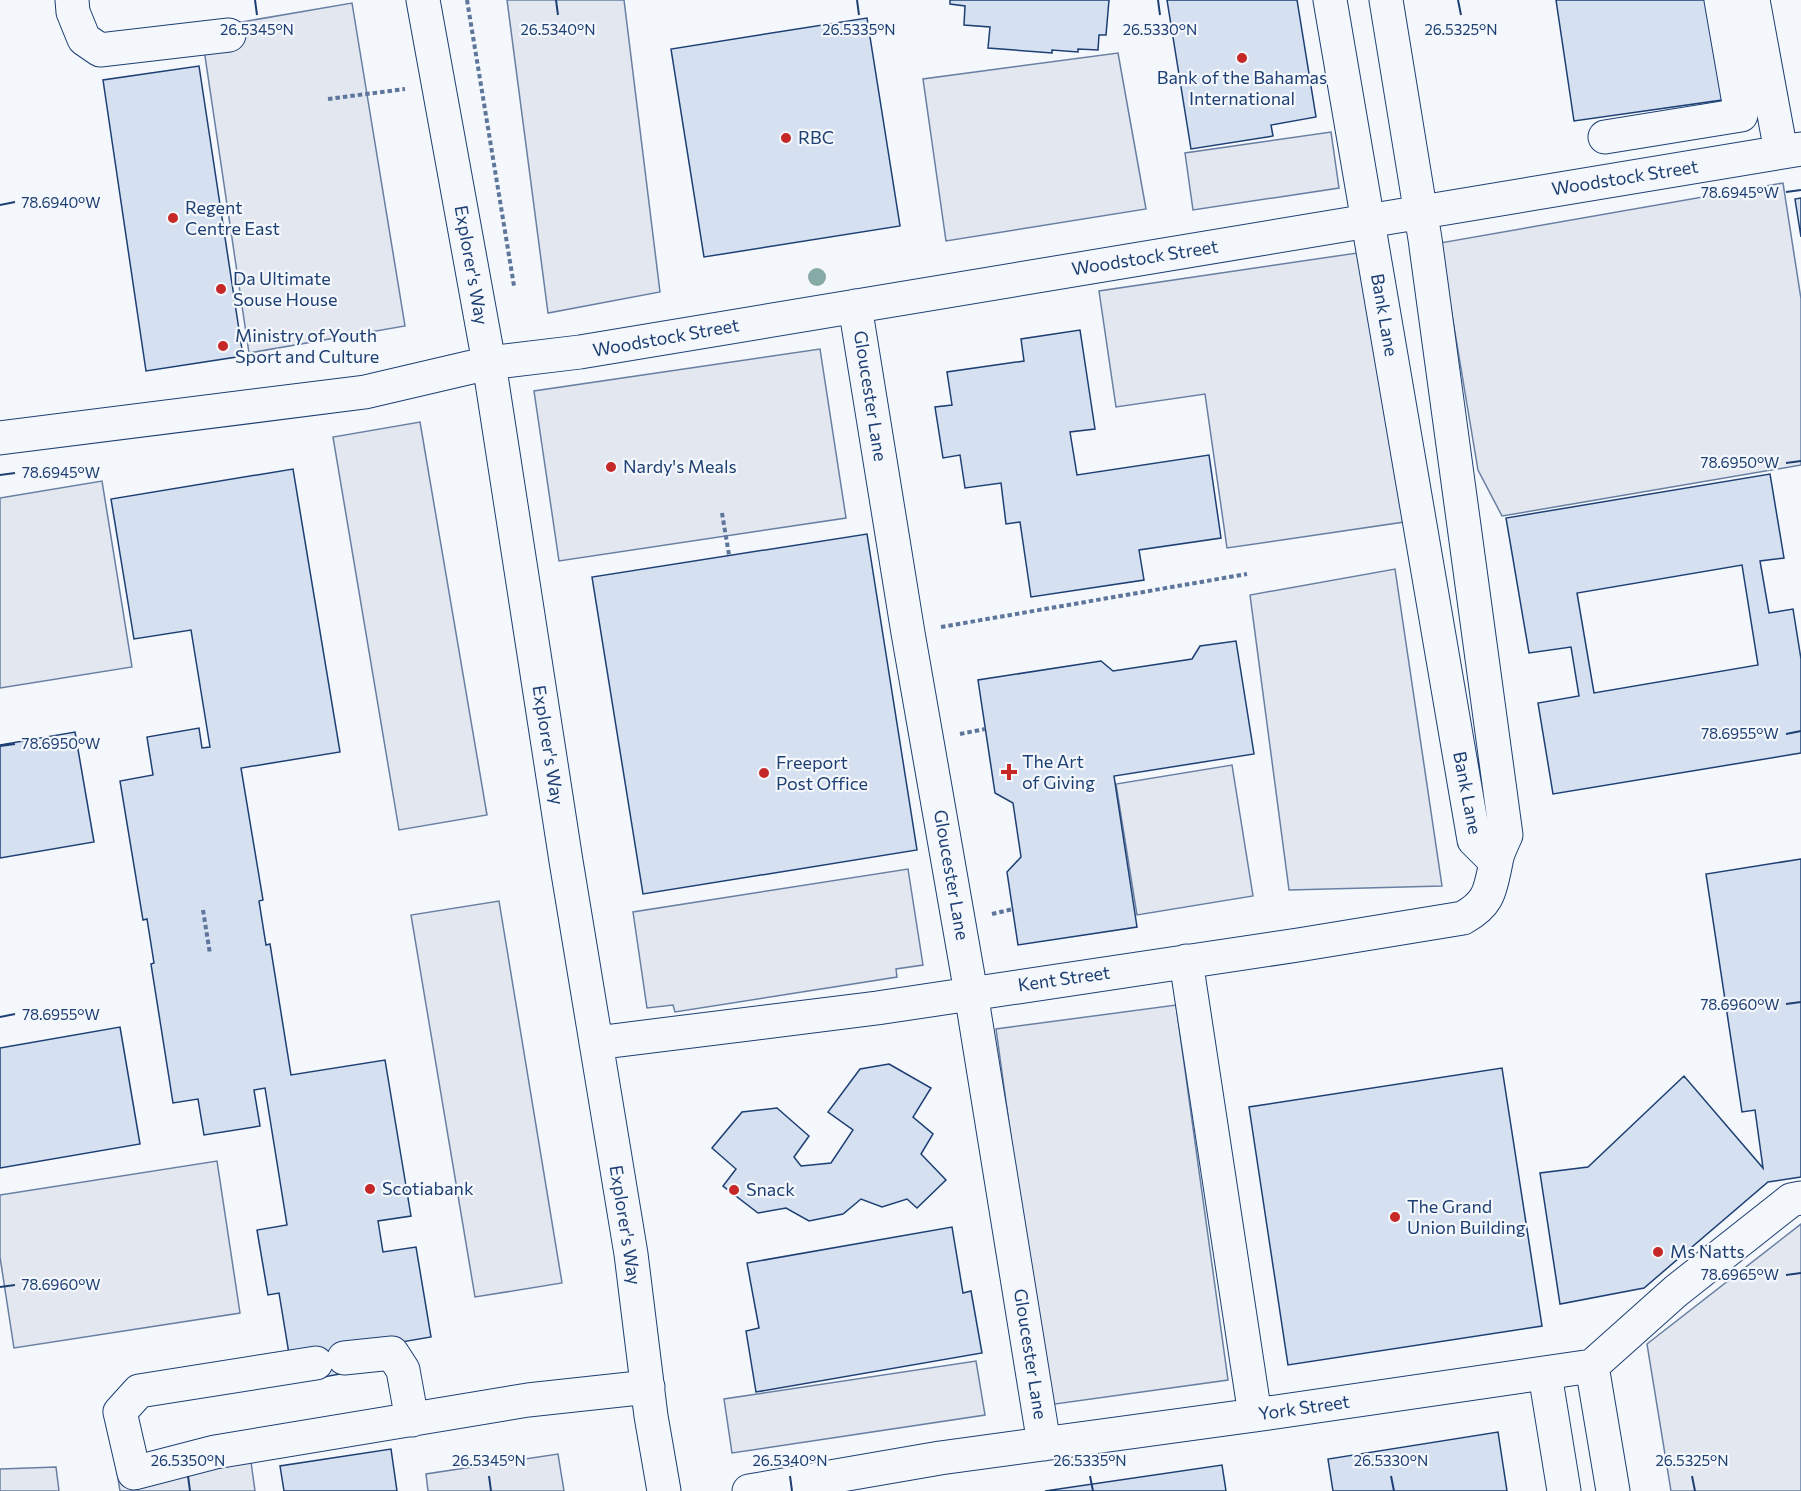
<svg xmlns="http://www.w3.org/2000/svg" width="1801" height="1491" viewBox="0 0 1801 1491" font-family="Commissioner,sans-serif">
  <rect width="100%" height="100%" fill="#f4f7fb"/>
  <!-- parking -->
  <path fill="#e3e8f0" stroke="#687fa3" stroke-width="1.5" d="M507,0H624L660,292L548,313Z
    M352,3L405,326L249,353L201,29Z
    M1118,53L1146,209L946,241L923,79Z
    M1331,132L1339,188L1193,210L1185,153Z
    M1783,183L1801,299V465L1502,516L1478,470L1440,243Z
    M1364,252L1404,522L1227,548L1205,394L1116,407L1099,291Z
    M820,349L846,518L559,561L534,391Z
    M420,422L487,815L399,830L333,437Z
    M102,481L132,667L0,688V498Z
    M1395,569L1442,886L1289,890L1250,595Z
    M1232,765L1253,896L1137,915L1116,784Z
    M908,869L923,965L896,969L897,977L675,1012L673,1005L647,1008L633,912Z
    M499,901L562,1283L475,1297L411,915Z
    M1176,1005L1228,1380L1048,1405L996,1029Z
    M217,1161L240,1313L14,1348L0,1257V1195Z
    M1801,1224V1491H1671L1647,1344Z
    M976,1361L985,1415L732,1453L724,1399Z
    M248,1440L255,1491H120L115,1460Z
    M558,1454L564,1491H428L426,1474Z
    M56,1467L59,1491H0V1469Z"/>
  <!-- building -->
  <path fill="#d5e0f0" stroke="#1d3f73" stroke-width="1.5" fill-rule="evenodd" d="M950,0H1109L1106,35H1099L1098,50L1078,49V52L1052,50V53L988,48L990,27L964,25L965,6L950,4Z
    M1167,0H1297L1316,117L1271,125L1273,136L1191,149Z
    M1556,0H1713L1729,99L1574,121Z
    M867,18L900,226L704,257L671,49Z
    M199,66L243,356L146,371L103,80Z
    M1801,198V237L1795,199Z
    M1080,330L1095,429L1070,432L1077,475L1209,455L1221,538L1139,550L1144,580L1031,597L1020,522L1006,524L1001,483L965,488L960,455L943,458L935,407L952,405L947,372L1024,361L1021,339Z
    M293,469L340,752L241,768L263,900L259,901L266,945L270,944L291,1075L385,1060L411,1216L378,1221L383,1252L416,1247L431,1337L343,1352L346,1373L318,1378L290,1360L279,1293L268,1295L257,1230L287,1225L265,1088L254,1090L260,1126L204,1135L198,1099L173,1103L151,964L154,963L147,919L143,920L120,781L153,775L147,737L199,728L202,748L210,747L191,630L134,639L111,499Z
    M1770,474L1784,558L1760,561L1769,613L1793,609L1801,659V753L1553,794L1538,703L1579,696L1571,647L1529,653L1506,518ZM1742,565L1758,665L1594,693L1577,593Z
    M867,534L917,850L643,894L592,577Z
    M1236,641L1254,754L1114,776L1137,927L1018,945L1007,872L1021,857L1013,803L995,793L978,680L1101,661L1113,671L1192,659L1200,646Z
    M75,732L94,842L0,858V745Z
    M1801,859V1177L1768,1182L1644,1288L1560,1304L1540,1173L1588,1167L1684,1076L1763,1168L1755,1110L1742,1112L1706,874Z
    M120,1027L140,1144L0,1168V1048Z
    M889,1064L931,1088L913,1117L933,1134L921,1154L946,1180L917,1208L907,1199L882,1207L861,1199L843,1214L809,1221L786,1208L758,1213L723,1186L736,1169L712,1148L742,1112L777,1108L809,1136L794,1157L801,1166L831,1163L853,1130L828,1112L860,1069Z
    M1502,1068L1542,1326L1288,1365L1249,1107Z
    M952,1227L963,1293L971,1291L982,1353L756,1392L746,1331L759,1328L747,1263Z
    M1498,1432L1507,1491H1333L1328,1459Z
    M391,1449L397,1491H284L280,1466Z
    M1222,1465L1226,1491H1045Z"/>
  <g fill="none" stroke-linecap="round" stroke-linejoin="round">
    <!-- minor casing -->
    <g stroke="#1d3f73" stroke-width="35">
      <path id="minor" d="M72,0L73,12L84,39L100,50L229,35
        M423,0L489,363L566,861L631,1254L651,1416L664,1491
        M1330,0L1474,840L1496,862
        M1753,0L1781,152
        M1605,137L1741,115L1721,0
        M855,306L908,633L971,993L1044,1444
        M0,438L365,392L489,363L580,352L1801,149
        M1186,961L1255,1415
        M596,1043L877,1008L1298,945L1463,918C1490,903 1490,890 1496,862C1497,853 1502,844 1506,835L1425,239L1386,0
        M344,1358L392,1353L403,1370L412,1420
        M316,1363L139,1391L120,1412L134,1473L215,1452L528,1400L648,1387
        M1592,1366L1613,1491
        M1545,1374L1564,1491
        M749,1491L940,1458L1255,1415L1592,1366L1676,1291L1791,1200L1801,1198"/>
    </g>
    <!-- path -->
    <path stroke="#5e769c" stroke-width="4" stroke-dasharray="4.5 3" stroke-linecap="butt" d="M467,0L514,286
      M328,99L405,89
      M722,513L729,555
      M941,627L1247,574
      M960,734L985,729
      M203,910L210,954
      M992,914L1013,909"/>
    <!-- minor -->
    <use href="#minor" stroke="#f4f7fb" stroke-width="33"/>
  </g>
  <!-- trees -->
  <circle fill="#86aba6" cx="817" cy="277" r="9"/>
  <!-- ticks -->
  <path fill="none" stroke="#1d3f73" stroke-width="2" d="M255,0L257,15M556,0L558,15M857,0L859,15M1158,0L1160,15M1458,0L1461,15M1786,192L1801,190M0,205L15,202M1786,463L1801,461M0,475L15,473M1786,734L1801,731M0,746L15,744M1786,1004L1801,1002M0,1017L15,1014M1786,1275L1801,1273M0,1287L15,1285M188,1476L190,1491M489,1476L491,1491M790,1476L792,1491M1090,1476L1093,1491M1391,1476L1394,1491M1692,1476L1695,1491"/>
  <!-- markers -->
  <g fill="#c62828" stroke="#f4f7fb" stroke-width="2">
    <circle cx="1242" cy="58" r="6"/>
    <circle cx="786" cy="138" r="6"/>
    <circle cx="173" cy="218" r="6"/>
    <circle cx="221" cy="289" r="6"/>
    <circle cx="223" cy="346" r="6"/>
    <circle cx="611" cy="467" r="6"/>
    <path d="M1006 763h6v6h6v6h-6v6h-6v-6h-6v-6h6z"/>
    <circle cx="764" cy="773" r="6"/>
    <circle cx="370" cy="1189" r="6"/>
    <circle cx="734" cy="1190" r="6"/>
    <circle cx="1395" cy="1217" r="6"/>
    <circle cx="1658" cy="1252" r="6"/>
  </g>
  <g text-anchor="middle" stroke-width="4.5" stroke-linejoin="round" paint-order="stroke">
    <!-- poi labels -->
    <g font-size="18" fill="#1d3f73" stroke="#f4f7fb" text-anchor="start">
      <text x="1242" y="84" text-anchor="middle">Bank of the Bahamas<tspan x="1242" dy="21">International</tspan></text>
      <text x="798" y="144">RBC</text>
      <text x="185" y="214">Regent<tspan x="185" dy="21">Centre East</tspan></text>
      <text x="233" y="285">Da Ultimate<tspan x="233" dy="21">Souse House</tspan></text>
      <text x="235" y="342">Ministry of Youth<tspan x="235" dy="21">Sport and Culture</tspan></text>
      <text x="623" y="473">Nardy's Meals</text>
      <text x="1022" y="768">The Art<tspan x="1022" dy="21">of Giving</tspan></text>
      <text x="776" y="769">Freeport<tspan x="776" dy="21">Post Office</tspan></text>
      <text x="382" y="1195">Scotiabank</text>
      <text x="746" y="1196">Snack</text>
      <text x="1407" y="1213">The Grand<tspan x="1407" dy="21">Union Building</tspan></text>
      <text x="1670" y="1258">Ms Natts</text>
    </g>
    <!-- street labels -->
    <g font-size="18" fill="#1d3f73" stroke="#f4f7fb">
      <text transform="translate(1625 178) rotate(-9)" y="6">Woodstock Street</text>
      <text transform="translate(1145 258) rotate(-9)" y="6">Woodstock Street</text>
      <text transform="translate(471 265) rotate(80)" y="6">Explorer's Way</text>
      <text transform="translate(1384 315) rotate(80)" y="6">Bank Lane</text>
      <text transform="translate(666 338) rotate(-10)" y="6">Woodstock Street</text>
      <text transform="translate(870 396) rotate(81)" y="6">Gloucester Lane</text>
      <text transform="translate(548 745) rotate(81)" y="6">Explorer's Way</text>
      <text transform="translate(1467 793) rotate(79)" y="6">Bank Lane</text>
      <text transform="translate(951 875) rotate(80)" y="6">Gloucester Lane</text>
      <text transform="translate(1064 979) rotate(-8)" y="6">Kent Street</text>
      <text transform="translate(625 1225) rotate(81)" y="6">Explorer's Way</text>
      <text transform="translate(1030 1354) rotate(81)" y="6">Gloucester Lane</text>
      <text transform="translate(1304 1408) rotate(-8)" y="6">York Street</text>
    </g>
  </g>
  <g font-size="15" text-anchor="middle" fill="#1d3f73" stroke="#f4f7fb" stroke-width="4.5" stroke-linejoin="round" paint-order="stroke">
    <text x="257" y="35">26.5345°N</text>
    <text x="558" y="35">26.5340°N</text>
    <text x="859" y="35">26.5335°N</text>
    <text x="1160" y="35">26.5330°N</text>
    <text x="1461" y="35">26.5325°N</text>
    <text x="1740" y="198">78.6945°W</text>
    <text x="61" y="208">78.6940°W</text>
    <text x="1740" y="468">78.6950°W</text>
    <text x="61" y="478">78.6945°W</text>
    <text x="1740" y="739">78.6955°W</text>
    <text x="61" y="749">78.6950°W</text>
    <text x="1740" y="1010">78.6960°W</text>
    <text x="61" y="1020">78.6955°W</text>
    <text x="1740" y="1280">78.6965°W</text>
    <text x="61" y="1290">78.6960°W</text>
    <text x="188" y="1466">26.5350°N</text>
    <text x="489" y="1466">26.5345°N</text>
    <text x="790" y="1466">26.5340°N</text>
    <text x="1090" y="1466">26.5335°N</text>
    <text x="1391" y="1466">26.5330°N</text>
    <text x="1692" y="1466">26.5325°N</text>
  </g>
</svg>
